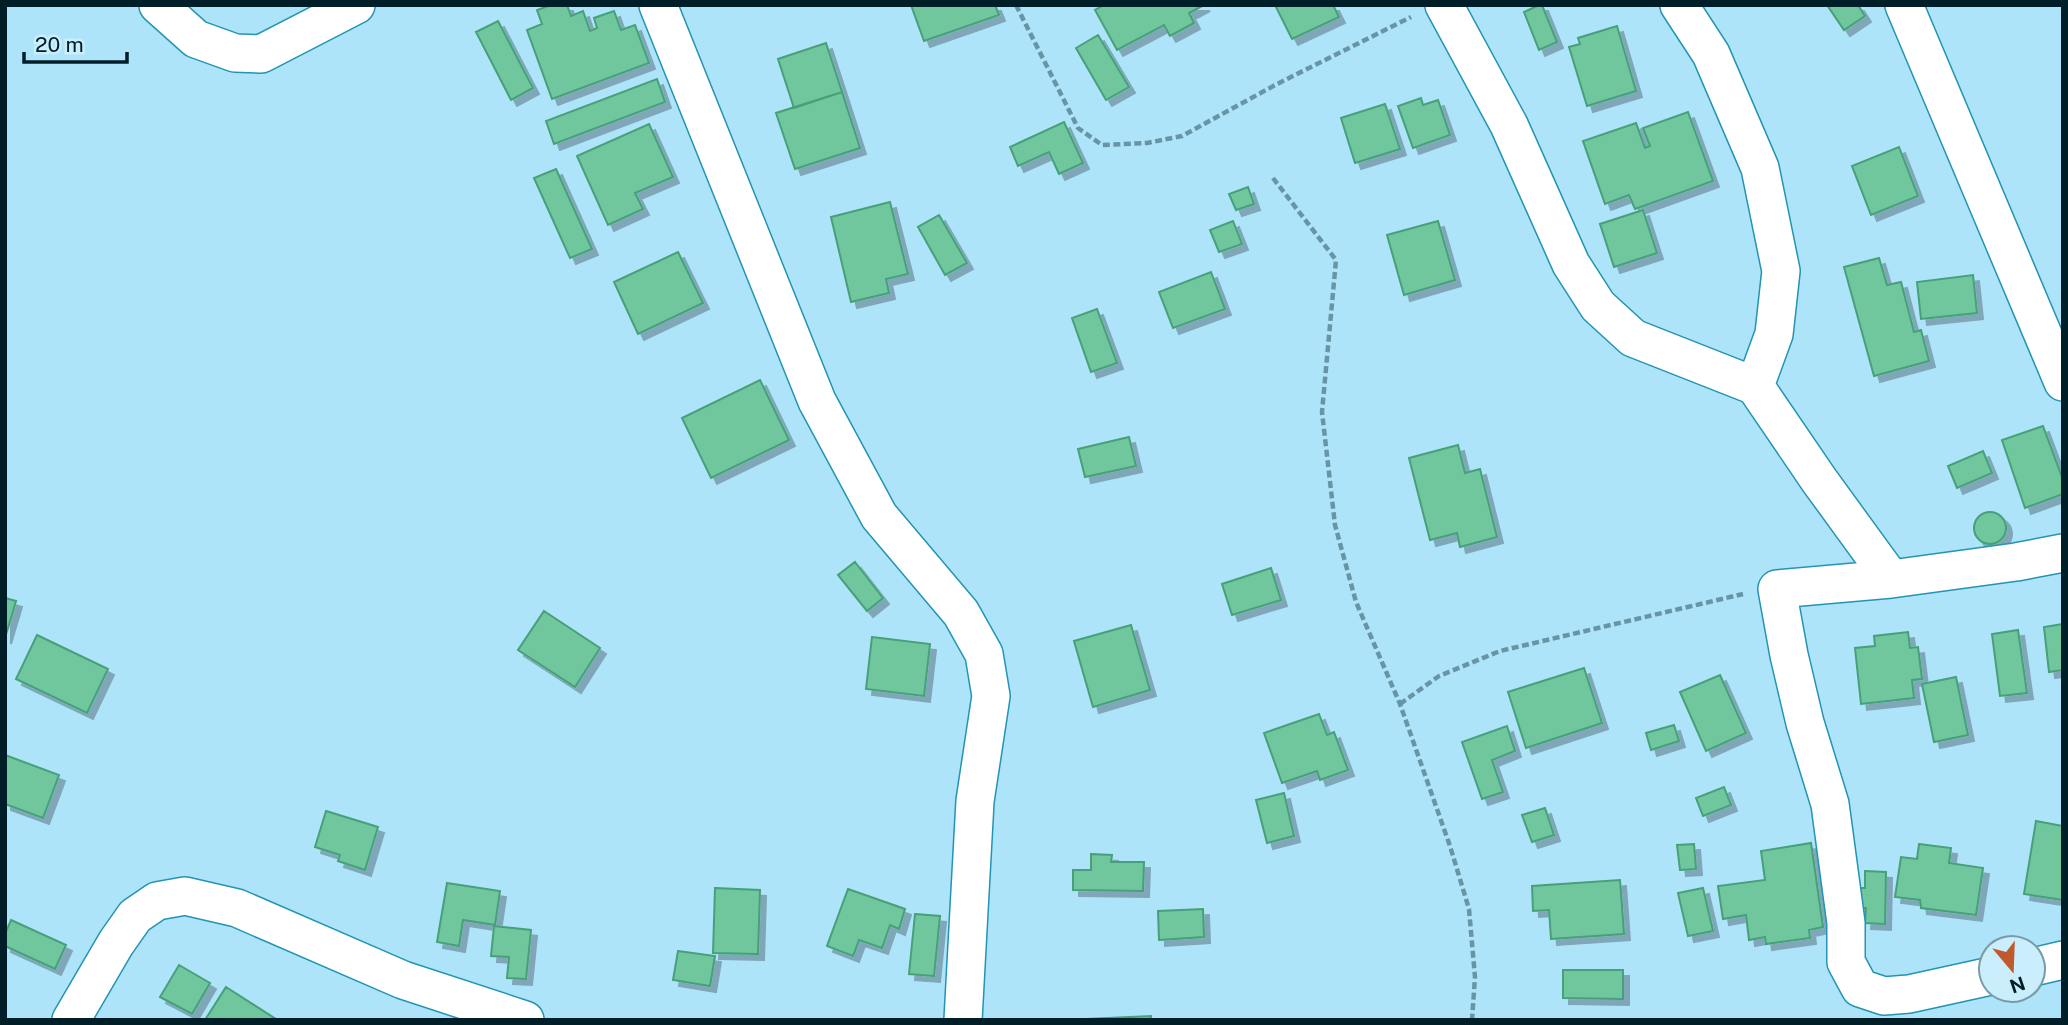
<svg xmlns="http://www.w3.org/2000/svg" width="2068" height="1025" viewBox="0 0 2068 1025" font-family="'Public Sans',sans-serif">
  <defs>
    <filter id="shadow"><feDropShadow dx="6" dy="6" stdDeviation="0" flood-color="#0004"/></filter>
  </defs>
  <rect width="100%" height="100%" fill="#ade4f9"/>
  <!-- building -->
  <path fill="#6fc79e" stroke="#46a079" stroke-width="2" filter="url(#shadow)" d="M551,5H567L571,16L583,11L590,31L597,28L594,18L614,11L621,30L635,25L649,63L552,99L527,30L542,24L537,10Z
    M911,5H995L999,15L924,41Z
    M1104,5H1204L1189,13L1194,23L1170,36L1164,25L1117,50L1095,10Z
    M1275,5H1333L1339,17L1292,39Z
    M1539,5H1542L1557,42L1539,50L1524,12Z
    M1827,5H1858L1865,16L1844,30Z
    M498,21L533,88L511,100L476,32Z
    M1617,26L1636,91L1587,106L1569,47L1580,44L1578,38Z
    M1098,35L1129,87L1106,100L1076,48Z
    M826,43L842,92L794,108L778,59Z
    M657,79L665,102L554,144L546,121Z
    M842,92L860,148L795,169L776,113Z
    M1421,98L1423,105L1438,100L1450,135L1413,148L1398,106Z
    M1385,104L1400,149L1355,163L1341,118Z
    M1688,112L1713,181L1635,209L1629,195L1605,204L1583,141L1636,123L1645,148L1650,146L1643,128Z
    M1064,122L1083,163L1059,174L1049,152L1018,166L1010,147Z
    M649,124L673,177L635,193L643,209L608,225L577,156Z
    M1899,147L1918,196L1871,215L1852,166Z
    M556,169L592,249L570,258L534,178Z
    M1248,187L1254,204L1236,210L1229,194Z
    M890,202L908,274L886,279L889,293L851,302L831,217Z
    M1643,210L1657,253L1614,267L1600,224Z
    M939,215L967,263L945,275L918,227Z
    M1233,221L1242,244L1219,252L1210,230Z
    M1438,221L1455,280L1404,295L1387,235Z
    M678,252L703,303L638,334L614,282Z
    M1879,258L1887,285L1901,282L1914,332L1921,330L1929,361L1874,376L1844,267Z
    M1211,272L1225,309L1173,328L1159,292Z
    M1973,275L1977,313L1921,319L1917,282Z
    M1097,309L1117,363L1091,372L1072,318Z
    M760,380L789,440L711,478L682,418Z
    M2043,426L2063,480V494L2025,508L2002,440Z
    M1129,437L1136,466L1085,477L1078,449Z
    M1458,445L1465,473L1480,469L1497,537L1460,547L1457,533L1430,540L1409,458Z
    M1983,451L1992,473L1957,488L1948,466Z
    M1974 528a16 16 0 1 1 32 0a16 16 0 1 1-32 0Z
    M855,562L883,598L867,611L838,575Z
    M1271,568L1281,600L1232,615L1222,584Z
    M5,598L16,601L5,638Z
    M544,611L600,648L575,687L518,650Z
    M2063,624V670L2049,672L2044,627Z
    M1131,625L1150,690L1093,707L1074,641Z
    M2018,630L2027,693L2000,696L1992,634Z
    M1908,632L1910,648L1918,647L1922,679L1912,680L1914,698L1861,704L1855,648L1875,646L1874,636Z
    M37,635L108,669L87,713L16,679Z
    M872,637L930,644L924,696L866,689Z
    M1584,668L1602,723L1526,748L1508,692Z
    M1720,675L1746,733L1706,751L1680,692Z
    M1956,677L1968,735L1934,742L1922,684Z
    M1319,714L1327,735L1334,732L1348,770L1320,780L1317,771L1282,783L1264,733Z
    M1674,725L1679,741L1651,750L1646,733Z
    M1507,726L1515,751L1492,760L1503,792L1482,799L1462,742Z
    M5,755L59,775L43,818L5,804Z
    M1724,787L1731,805L1703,816L1696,798Z
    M1284,793L1294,836L1267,843L1256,800Z
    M1545,808L1554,835L1532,842L1522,815Z
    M326,811L378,827L365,870L338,861L340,855L315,847Z
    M2036,821L2063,826V900L2024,894Z
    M1811,843L1823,927L1809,930L1810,938L1766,944L1765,937L1749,940L1746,915L1723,919L1718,886L1765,880L1761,851Z
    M1694,844L1696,869L1680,870L1677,845Z
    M1919,844L1951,848L1949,863L1983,868L1976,915L1921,908L1920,900L1895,897L1901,857L1917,859Z
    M1091,854L1112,855L1111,862H1144L1143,891L1073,890V870H1091Z
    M1865,871L1886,872L1885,924L1865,923L1866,908H1857L1858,888H1865Z
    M1620,880L1624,934L1551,939L1549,910L1533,911L1532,886Z
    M447,883L500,891L495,925L463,920L459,946L437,942Z
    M715,888L760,890L758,954L713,953Z
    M1703,888L1713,931L1688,936L1678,893Z
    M848,889L905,909L899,929L890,925L882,948L859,940L853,956L827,946Z
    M1203,909L1204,937L1159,940L1158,911Z
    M915,914L940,916L934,976L909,974Z
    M11,920L66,945L55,969L5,946V934Z
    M494,926L531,930L526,979L507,978L509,957L491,956Z
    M678,951L715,956L710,986L673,980Z
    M179,965L210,983L192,1014L160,997Z
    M1563,970H1623V999L1563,998Z
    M226,987L276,1019V1020H205Z
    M1151,1016V1020H1064Z"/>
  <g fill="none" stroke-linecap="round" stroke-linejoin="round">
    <!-- street casing -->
    <g stroke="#2394b3" stroke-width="40">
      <path id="street" d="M158,5L196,39L235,53L261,54L356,5
        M658,5L817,401L879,516L961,613L984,654L991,696L975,801L963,1020
        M1444,5L1509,125L1571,264L1598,306L1633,338L1755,386L1819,480L1891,579L2016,562L2063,553
        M1679,5L1711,54L1760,168L1781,271L1774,334L1755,386
        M1904,5L2063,382
        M1891,579L1777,589L1789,655L1805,723L1830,804L1846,923V962L1860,988L1884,996L1909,994L1991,976
        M2033,967L2063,960
        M71,1020L116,943L135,916L157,901L185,896L237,908L403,980L525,1020"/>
    </g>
    <!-- path -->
    <path stroke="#6895a6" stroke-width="4.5" stroke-dasharray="7 3.5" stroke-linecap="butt" d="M1016,5L1078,128L1102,145L1147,143L1182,136L1277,84L1411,17
      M1273,178L1336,260L1322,412L1335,525L1356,602L1400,704L1450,846L1469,909L1475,977L1472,1020
      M1400,704L1439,676L1500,651L1743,594"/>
    <!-- street -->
    <use href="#street" stroke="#fff" stroke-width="37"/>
  </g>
  <!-- border -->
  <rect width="2068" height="1025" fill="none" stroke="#001e28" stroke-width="14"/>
  <!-- north arrow -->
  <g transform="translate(2012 969) rotate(161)"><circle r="33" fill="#caeefc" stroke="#799ba7" stroke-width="2"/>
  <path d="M0-5L12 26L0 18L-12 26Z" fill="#c05a2e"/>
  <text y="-10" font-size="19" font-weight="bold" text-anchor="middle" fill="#001e28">N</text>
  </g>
  <!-- scale -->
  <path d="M24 52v10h103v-10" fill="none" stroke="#001e28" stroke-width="3.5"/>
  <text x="35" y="52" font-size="21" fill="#001e28" stroke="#caeefc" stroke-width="5" paint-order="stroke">20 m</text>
</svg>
